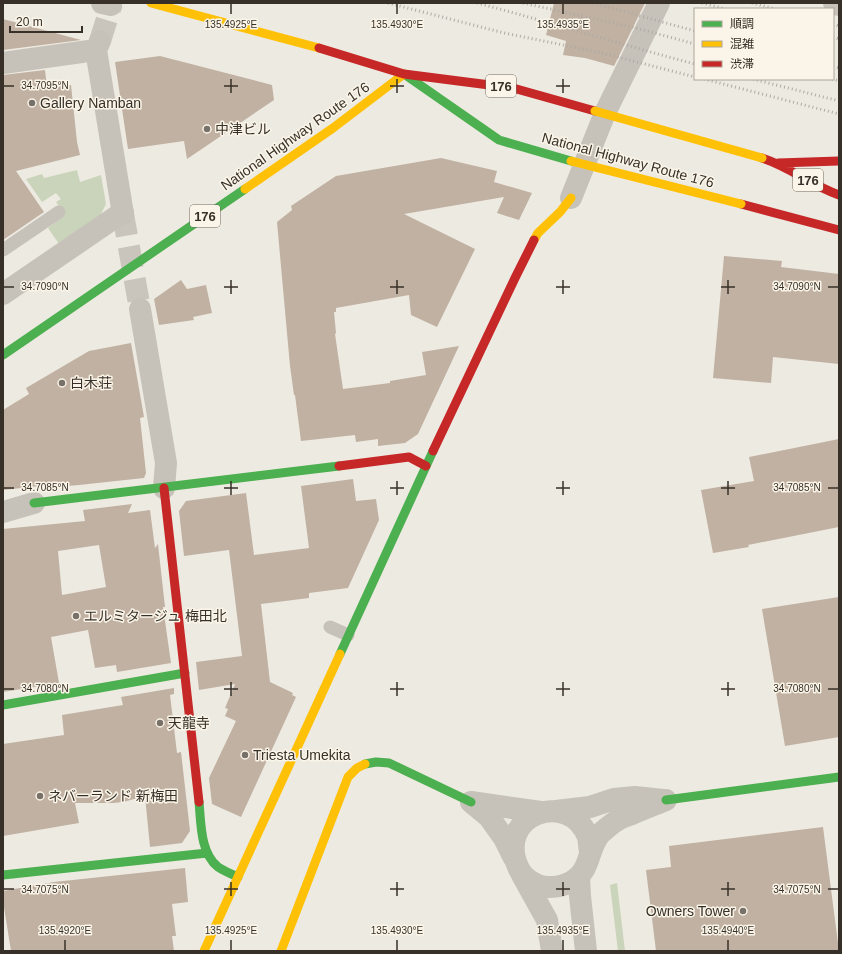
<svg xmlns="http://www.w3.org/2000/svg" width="842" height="954" viewBox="0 0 842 954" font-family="Arial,'Noto Sans JP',sans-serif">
  <rect width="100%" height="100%" fill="#edeae1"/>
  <!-- green -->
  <path fill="#cad4ba" d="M77,170L80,182L101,175L106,204L100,216L59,244L48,228L65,215L56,202L61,199L56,193L42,202L26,179L42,174L44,178Z
    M617,883L625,951H618L610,885Z"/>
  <!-- building -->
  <path fill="#c1b1a2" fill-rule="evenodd" d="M554,3H645L614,66L585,58L563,55L566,41L546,35Z
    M3,19L81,40L3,50Z
    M160,56L272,85L274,100L187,159L184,141L128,149L115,62Z
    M45,70L47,88L71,85L77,142L80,155L16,171L44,212L3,240V75Z
    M441,158L497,171L494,182L532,193L519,220L497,213L504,197L404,214L475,249L437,327L411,315L409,295L336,308V312H334L336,333L335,334L343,389L390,383V381L426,375L422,352L459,346L418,434L405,443L378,446V439L356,442L355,435L301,441L295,395H294L290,366L277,222L292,210L291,206L336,176Z
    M724,256L782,261L781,267L839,274V364L773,357L771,383L713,378Z
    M181,280L187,289L206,285L212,313L193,317L194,320L159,325L154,299Z
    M131,343L144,417L140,418L146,473L144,478L79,485L67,486V483L3,490V410L29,394L26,388L89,351Z
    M839,439V527L748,545L749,547L713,553L701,490L754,481L749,457Z
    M353,479L356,501L376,499L379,520L348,588L309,593V598L261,604L270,682L293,693L292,695L296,697L241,817L212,804L209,778L236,721L225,716L228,709L225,708L235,684L199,690L196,662L242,656L229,550L184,556L179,511L186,501L246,493L254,555L309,548L301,486Z
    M132,504L128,513L150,510L155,548L158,544L165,607H163L171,663L117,672L116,665L95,668L88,630L51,637L59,683L3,692V529L85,521L83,510ZM99,545L106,587L62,595L58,551Z
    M839,597V737L785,746L762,609Z
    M174,688V694L170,695L177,753L181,752L190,831L182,843L150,847L145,796L123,802L113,803H75L79,823L3,836V744L64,735L62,715L123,705L121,697Z
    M823,827L839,951H656L646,870L671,867L669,846Z
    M185,868L188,902L172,904L176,936H172L174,951H11L3,901V891L54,882Z"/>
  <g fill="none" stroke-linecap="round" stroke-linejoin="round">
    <!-- street-tunnel -->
    <path stroke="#c9c5bc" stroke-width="22" stroke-dasharray="22 11" stroke-linecap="butt" d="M100,41L112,3
      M123,214L140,309"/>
    <!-- lane -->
    <path stroke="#c6c2ba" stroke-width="13" d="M3,250L59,212
      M330,627L348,635"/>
    <!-- street -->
    <path stroke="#c6c2ba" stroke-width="22" d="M102,3L111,5
      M834,3L839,5
      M100,41L96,50L123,214
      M3,63L96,50
      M571,198L605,113L659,3
      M3,294L123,212
      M140,309L166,463L164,488
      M3,512L34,503
      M471,802L489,817L504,838L514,858
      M471,802L541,812
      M556,811L590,807L614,799L635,797L663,800
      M590,852C589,847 589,841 588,837C569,788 493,815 519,869C523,878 535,886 546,887C563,888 581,881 587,863C591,853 593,841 601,833C606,829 612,823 618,820C622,817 627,816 632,814C643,809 654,805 666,800
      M522,875L547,920L552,951
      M579,876L580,896L586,951"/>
    <!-- fast -->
    <path stroke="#4caf50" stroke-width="9" d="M407,76L499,140L571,161
      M3,355L245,189
      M34,503L339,466
      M340,654L433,451
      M3,705L185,673
      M365,764L376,762L389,763L471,802
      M666,800L839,777
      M199,802C201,822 200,853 218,867C224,871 231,874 238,877
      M3,875L207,853"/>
    <!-- slow -->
    <path stroke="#ffc107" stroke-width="9" d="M151,3L319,48
      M245,189L333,128L404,74
      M534,240L538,233L560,212L571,198
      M204,951L340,654
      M281,951L348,777L357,768L365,764"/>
    <!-- jam -->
    <path stroke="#c62828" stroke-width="9" d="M319,48L404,74L513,88L595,111
      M762,158C790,167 811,185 839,195
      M778,163L839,161
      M741,204L839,230
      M433,451L515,278L534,240
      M339,466L409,457L426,466
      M164,488L199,802"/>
    <!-- rail -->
    <path stroke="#aeaaa4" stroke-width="3" stroke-dasharray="1 3" stroke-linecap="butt" d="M388,3L504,33L598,52L695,77
      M477,3C550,22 622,45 695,64
      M523,3L636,28L695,44
      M593,3L695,31
      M702,3L725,9
      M752,3L775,9
      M833,24L839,26
      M833,37L839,39
      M833,67L839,68
      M704,79L839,114
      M753,79L839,101
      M832,79L839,81"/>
    <!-- slow-bridge -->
    <path stroke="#ffc107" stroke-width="9" d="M595,111L762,158
      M571,161L741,204"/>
  </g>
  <!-- ticks -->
  <path fill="none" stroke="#373028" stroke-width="1.5" d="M231,4V14M397,4V14M563,4V14M231,79V93M397,79V93M563,79V93M4,86H14M224,86H238M390,86H404M556,86H570M231,280V294M397,280V294M563,280V294M728,280V294M4,287H14M224,287H238M390,287H404M556,287H570M721,287H735M828,287H838M231,481V495M397,481V495M563,481V495M728,481V495M4,488H14M224,488H238M390,488H404M556,488H570M721,488H735M828,488H838M231,682V696M397,682V696M563,682V696M728,682V696M4,689H14M224,689H238M390,689H404M556,689H570M721,689H735M828,689H838M231,882V896M397,882V896M563,882V896M728,882V896M4,889H14M224,889H238M390,889H404M556,889H570M721,889H735M828,889H838M65,940V950M231,940V950M397,940V950M563,940V950M728,940V950"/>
  <!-- markers -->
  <g fill="#777169" stroke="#faf5e8" stroke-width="1.5">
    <circle cx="32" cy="103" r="4"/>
    <circle cx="207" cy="129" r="4"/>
    <circle cx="62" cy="383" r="4"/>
    <circle cx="76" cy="616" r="4"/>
    <circle cx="160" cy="723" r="4"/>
    <circle cx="245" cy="755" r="4"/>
    <circle cx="40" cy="796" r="4"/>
    <circle cx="743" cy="911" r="4"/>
  </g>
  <g text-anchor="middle" stroke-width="3" stroke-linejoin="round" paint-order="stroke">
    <!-- shield labels -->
    <g fill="#faf5e8" stroke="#726b62" stroke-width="1">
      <rect x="486" y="75" width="30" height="22" rx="3"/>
      <rect x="793" y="169" width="30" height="22" rx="3"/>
      <rect x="190" y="205" width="30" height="22" rx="3"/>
    </g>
    <g font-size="13" font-weight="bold" fill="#373028">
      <text x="501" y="91">176</text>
      <text x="808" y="185">176</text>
      <text x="205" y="221">176</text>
    </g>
    <!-- poi labels -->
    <g font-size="14" fill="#373028" stroke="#faf5e8" text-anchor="start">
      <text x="40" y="108">Gallery Namban</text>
      <text x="215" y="134">中津ビル</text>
      <text x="70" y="388">白木荘</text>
      <text x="84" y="621">エルミタージュ 梅田北</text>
      <text x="168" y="728">天龍寺</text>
      <text x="253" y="760">Triesta Umekita</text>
      <text x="48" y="801">ネバーランド 新梅田</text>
      <text x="735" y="916" text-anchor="end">Owners Tower</text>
    </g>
    <!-- street labels -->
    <g font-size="14" fill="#373028" stroke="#faf5e8">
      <text transform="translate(295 136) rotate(-35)" y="5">National Highway Route 176</text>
      <text transform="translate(628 160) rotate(15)" y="5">National Highway Route 176</text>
    </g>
  </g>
  <g font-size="10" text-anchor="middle" fill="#373028" stroke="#faf5e8" stroke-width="3" stroke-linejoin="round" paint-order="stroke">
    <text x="231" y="28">135.4925°E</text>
    <text x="397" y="28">135.4930°E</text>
    <text x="563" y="28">135.4935°E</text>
    <text x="45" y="89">34.7095°N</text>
    <text x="45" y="290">34.7090°N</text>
    <text x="797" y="290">34.7090°N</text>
    <text x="45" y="491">34.7085°N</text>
    <text x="797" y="491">34.7085°N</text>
    <text x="45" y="692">34.7080°N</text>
    <text x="797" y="692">34.7080°N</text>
    <text x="45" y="893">34.7075°N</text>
    <text x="797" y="893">34.7075°N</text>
    <text x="65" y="934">135.4920°E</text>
    <text x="231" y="934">135.4925°E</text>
    <text x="397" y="934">135.4930°E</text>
    <text x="563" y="934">135.4935°E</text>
    <text x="728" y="934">135.4940°E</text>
  </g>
  <!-- border -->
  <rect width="842" height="954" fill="none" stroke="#373028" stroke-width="8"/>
  <!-- legend -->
  <rect x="694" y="8" width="140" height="72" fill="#faf5e8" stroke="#aca69b"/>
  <rect x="702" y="21" width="20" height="6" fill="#4caf50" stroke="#aca69b"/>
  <text x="730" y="28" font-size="12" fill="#373028">順調</text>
  <rect x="702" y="41" width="20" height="6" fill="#ffc107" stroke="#aca69b"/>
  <text x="730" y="48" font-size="12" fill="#373028">混雑</text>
  <rect x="702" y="61" width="20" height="6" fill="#c62828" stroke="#aca69b"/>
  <text x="730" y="68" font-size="12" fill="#373028">渋滞</text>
  <!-- scale -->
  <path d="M10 26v6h72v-6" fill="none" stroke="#373028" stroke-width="2"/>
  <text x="16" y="26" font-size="12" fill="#373028" stroke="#faf5e8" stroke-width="3" paint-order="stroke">20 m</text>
</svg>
